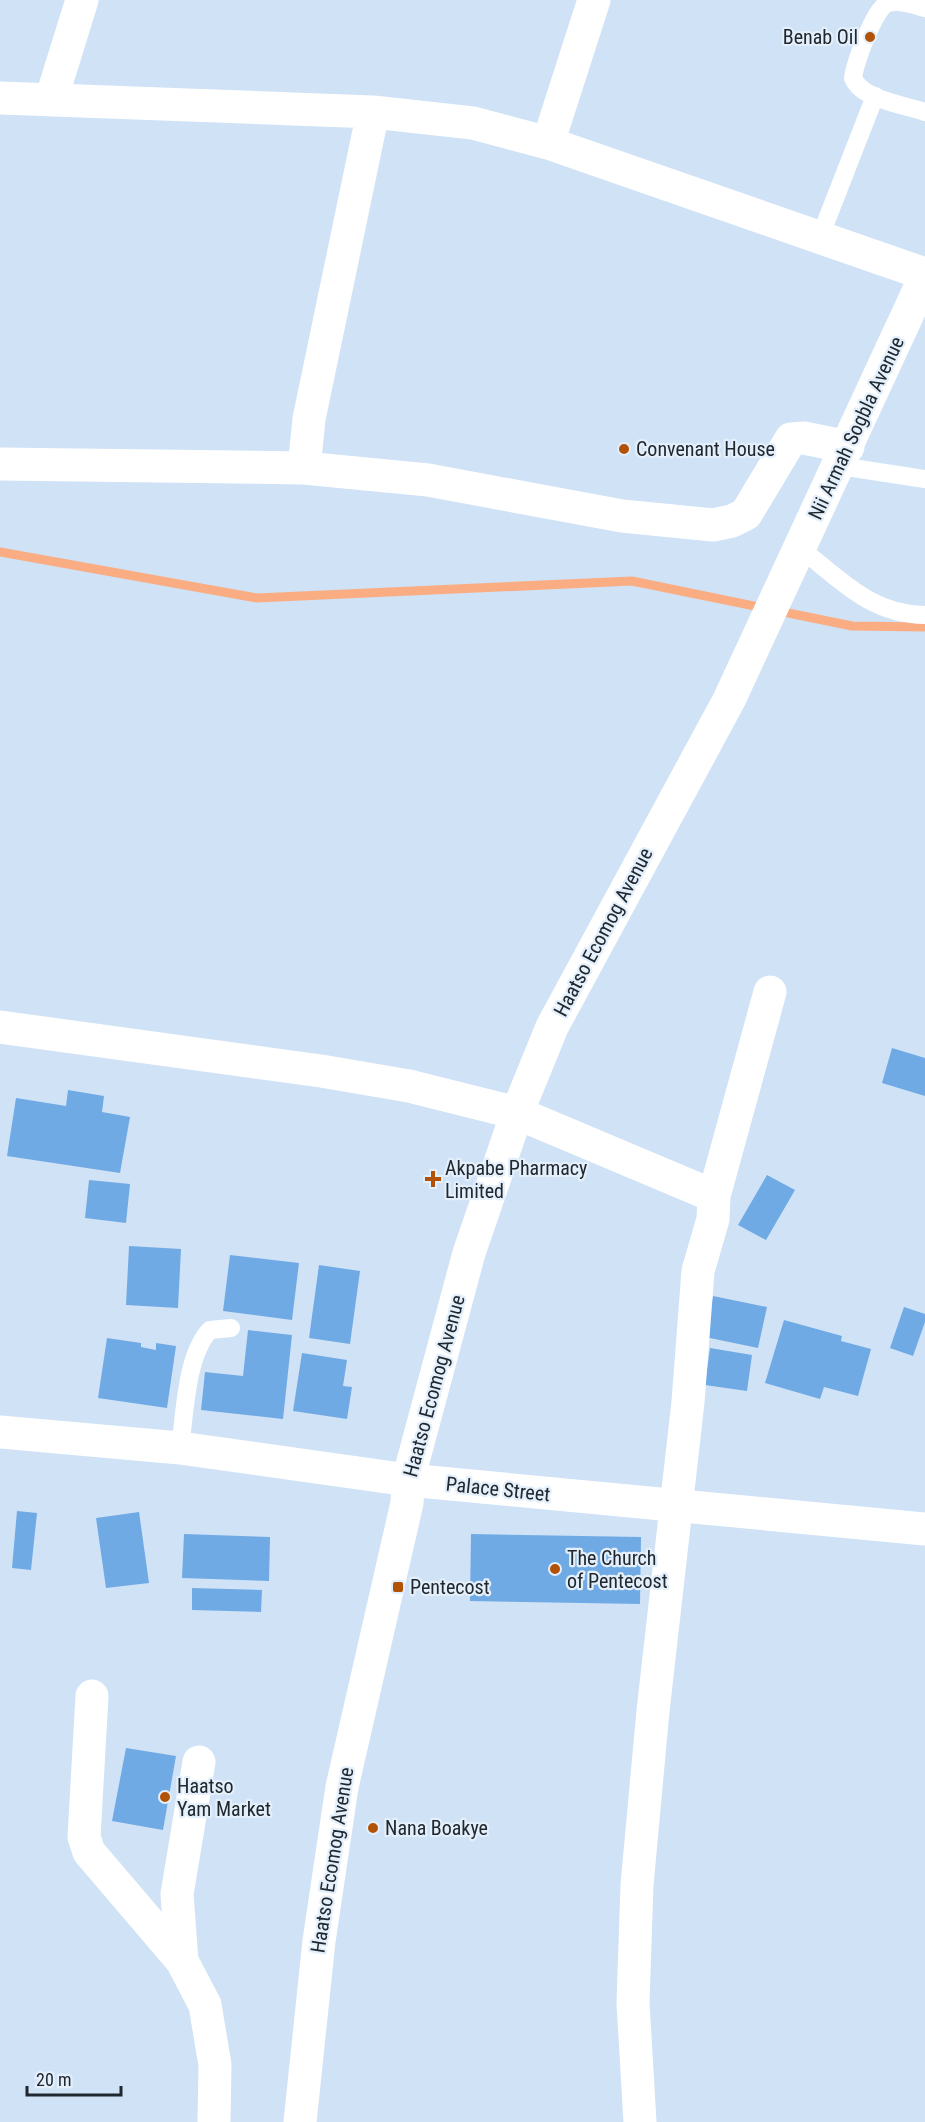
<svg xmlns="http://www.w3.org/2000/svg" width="925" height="2122" viewBox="0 0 925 2122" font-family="'Roboto Condensed',sans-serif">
  <rect width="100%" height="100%" fill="#d0e2f6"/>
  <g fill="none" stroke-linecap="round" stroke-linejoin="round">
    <!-- stream -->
    <path stroke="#faad83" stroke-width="9" d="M0,552L257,598L632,581L852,626L925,627"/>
  </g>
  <!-- building -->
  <path fill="#70aae5" d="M892,1048L925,1058V1096L882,1083Z
    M68,1090L104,1096L102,1112L130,1117L120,1173L7,1156L16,1098L66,1106Z
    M767,1175L795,1190L766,1240L738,1225Z
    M89,1180L130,1184L126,1223L85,1218Z
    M129,1246L181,1249L178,1308L126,1305Z
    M230,1255L299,1263L292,1320L223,1311Z
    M319,1265L360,1271L350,1344L309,1338Z
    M713,1296L767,1307L758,1348L705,1337Z
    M904,1307L925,1314V1322L913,1356L890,1348Z
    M784,1320L842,1336L841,1341L871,1349L858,1396L824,1387L820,1399L765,1383Z
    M248,1330L292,1335L283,1419L201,1410L205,1372L243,1376Z
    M107,1338L141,1343V1347L156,1350V1343L176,1346L167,1408L98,1398Z
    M710,1348L752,1355L747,1391L705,1385Z
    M302,1353L347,1360L343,1386L352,1387L347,1419L293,1411Z
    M17,1511L37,1513L31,1570L12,1568Z
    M139,1512L149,1583L106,1588L96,1518Z
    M184,1534L270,1537L269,1581L182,1578Z
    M471,1534L641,1537L640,1604L470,1601Z
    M192,1588L262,1590L261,1612L192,1610Z
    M126,1748L176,1756L163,1830L112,1821Z"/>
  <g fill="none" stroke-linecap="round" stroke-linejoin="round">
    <!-- service -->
    <path stroke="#fff" stroke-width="18" d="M925,8C913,5 901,0 888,3C874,8 855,64 853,78C862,100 905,105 925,112
      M820,237L875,96
      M840,466L925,479
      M800,548C841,580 870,614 925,615
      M180,1448C185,1413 186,1355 210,1330L231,1328"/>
    <!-- minor -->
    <path stroke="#fff" stroke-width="33" d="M0,98L373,112L473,123L548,143L925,274
      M51,100L82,0
      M548,143L594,0
      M0,464L304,468L309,419L373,112
      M304,468L428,480L622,516L713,525L732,521L746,514L791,439L804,438L848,447
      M0,1027L321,1071L409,1086L517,1113L714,1196
      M0,1432L180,1448L408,1480L925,1529
      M92,1696L84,1837L89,1852L182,1961
      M199,1762L177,1894L182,1961L205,2005L215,2065L214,2122
      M300,2122L319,1941L342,1787L407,1503L408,1480L469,1253L517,1113L552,1027L729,700L925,277
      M640,2122L633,2003L637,1885L653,1711L688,1402L698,1271L713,1219L714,1196L770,992"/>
  </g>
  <!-- markers -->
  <g fill="#b15207" stroke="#e3effb" stroke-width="2">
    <circle cx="870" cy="37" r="6"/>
    <circle cx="624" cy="449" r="6"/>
    <path d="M430 1170h6v6h6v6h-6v6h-6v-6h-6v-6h6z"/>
    <circle cx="555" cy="1569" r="6"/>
    <rect x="392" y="1581" width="12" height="12" rx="3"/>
    <circle cx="165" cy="1797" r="6"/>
    <circle cx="373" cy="1828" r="6"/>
  </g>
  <g text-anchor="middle" stroke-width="4.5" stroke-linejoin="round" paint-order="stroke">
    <!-- poi labels -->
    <g font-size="20" fill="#20272e" stroke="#e3effb" text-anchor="start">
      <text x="858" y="44" text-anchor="end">Benab Oil</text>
      <text x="636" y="456">Convenant House</text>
      <text x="445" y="1175">Akpabe Pharmacy<tspan x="445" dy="23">Limited</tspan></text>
      <text x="567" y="1565">The Church<tspan x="567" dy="23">of Pentecost</tspan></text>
      <text x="410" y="1594">Pentecost</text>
      <text x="177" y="1793">Haatso<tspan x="177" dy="23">Yam Market</tspan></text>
      <text x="385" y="1835">Nana Boakye</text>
    </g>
    <!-- street labels -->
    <g font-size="20" fill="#20272e" stroke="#e3effb">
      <text transform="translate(856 428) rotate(-65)" y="7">Nii Armah Sogbla Avenue</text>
      <text transform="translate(603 932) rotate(-62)" y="7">Haatso Ecomog Avenue</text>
      <text transform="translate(434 1386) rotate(-75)" y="7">Haatso Ecomog Avenue</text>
      <text transform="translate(498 1489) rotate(6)" y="7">Palace Street</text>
      <text transform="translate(332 1860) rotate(-81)" y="7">Haatso Ecomog Avenue</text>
    </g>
  </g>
  <!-- scale -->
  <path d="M27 2086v9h94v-9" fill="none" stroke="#20272e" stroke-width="3"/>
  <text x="36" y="2086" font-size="18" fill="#20272e" stroke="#e3effb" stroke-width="4.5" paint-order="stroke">20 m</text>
</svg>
